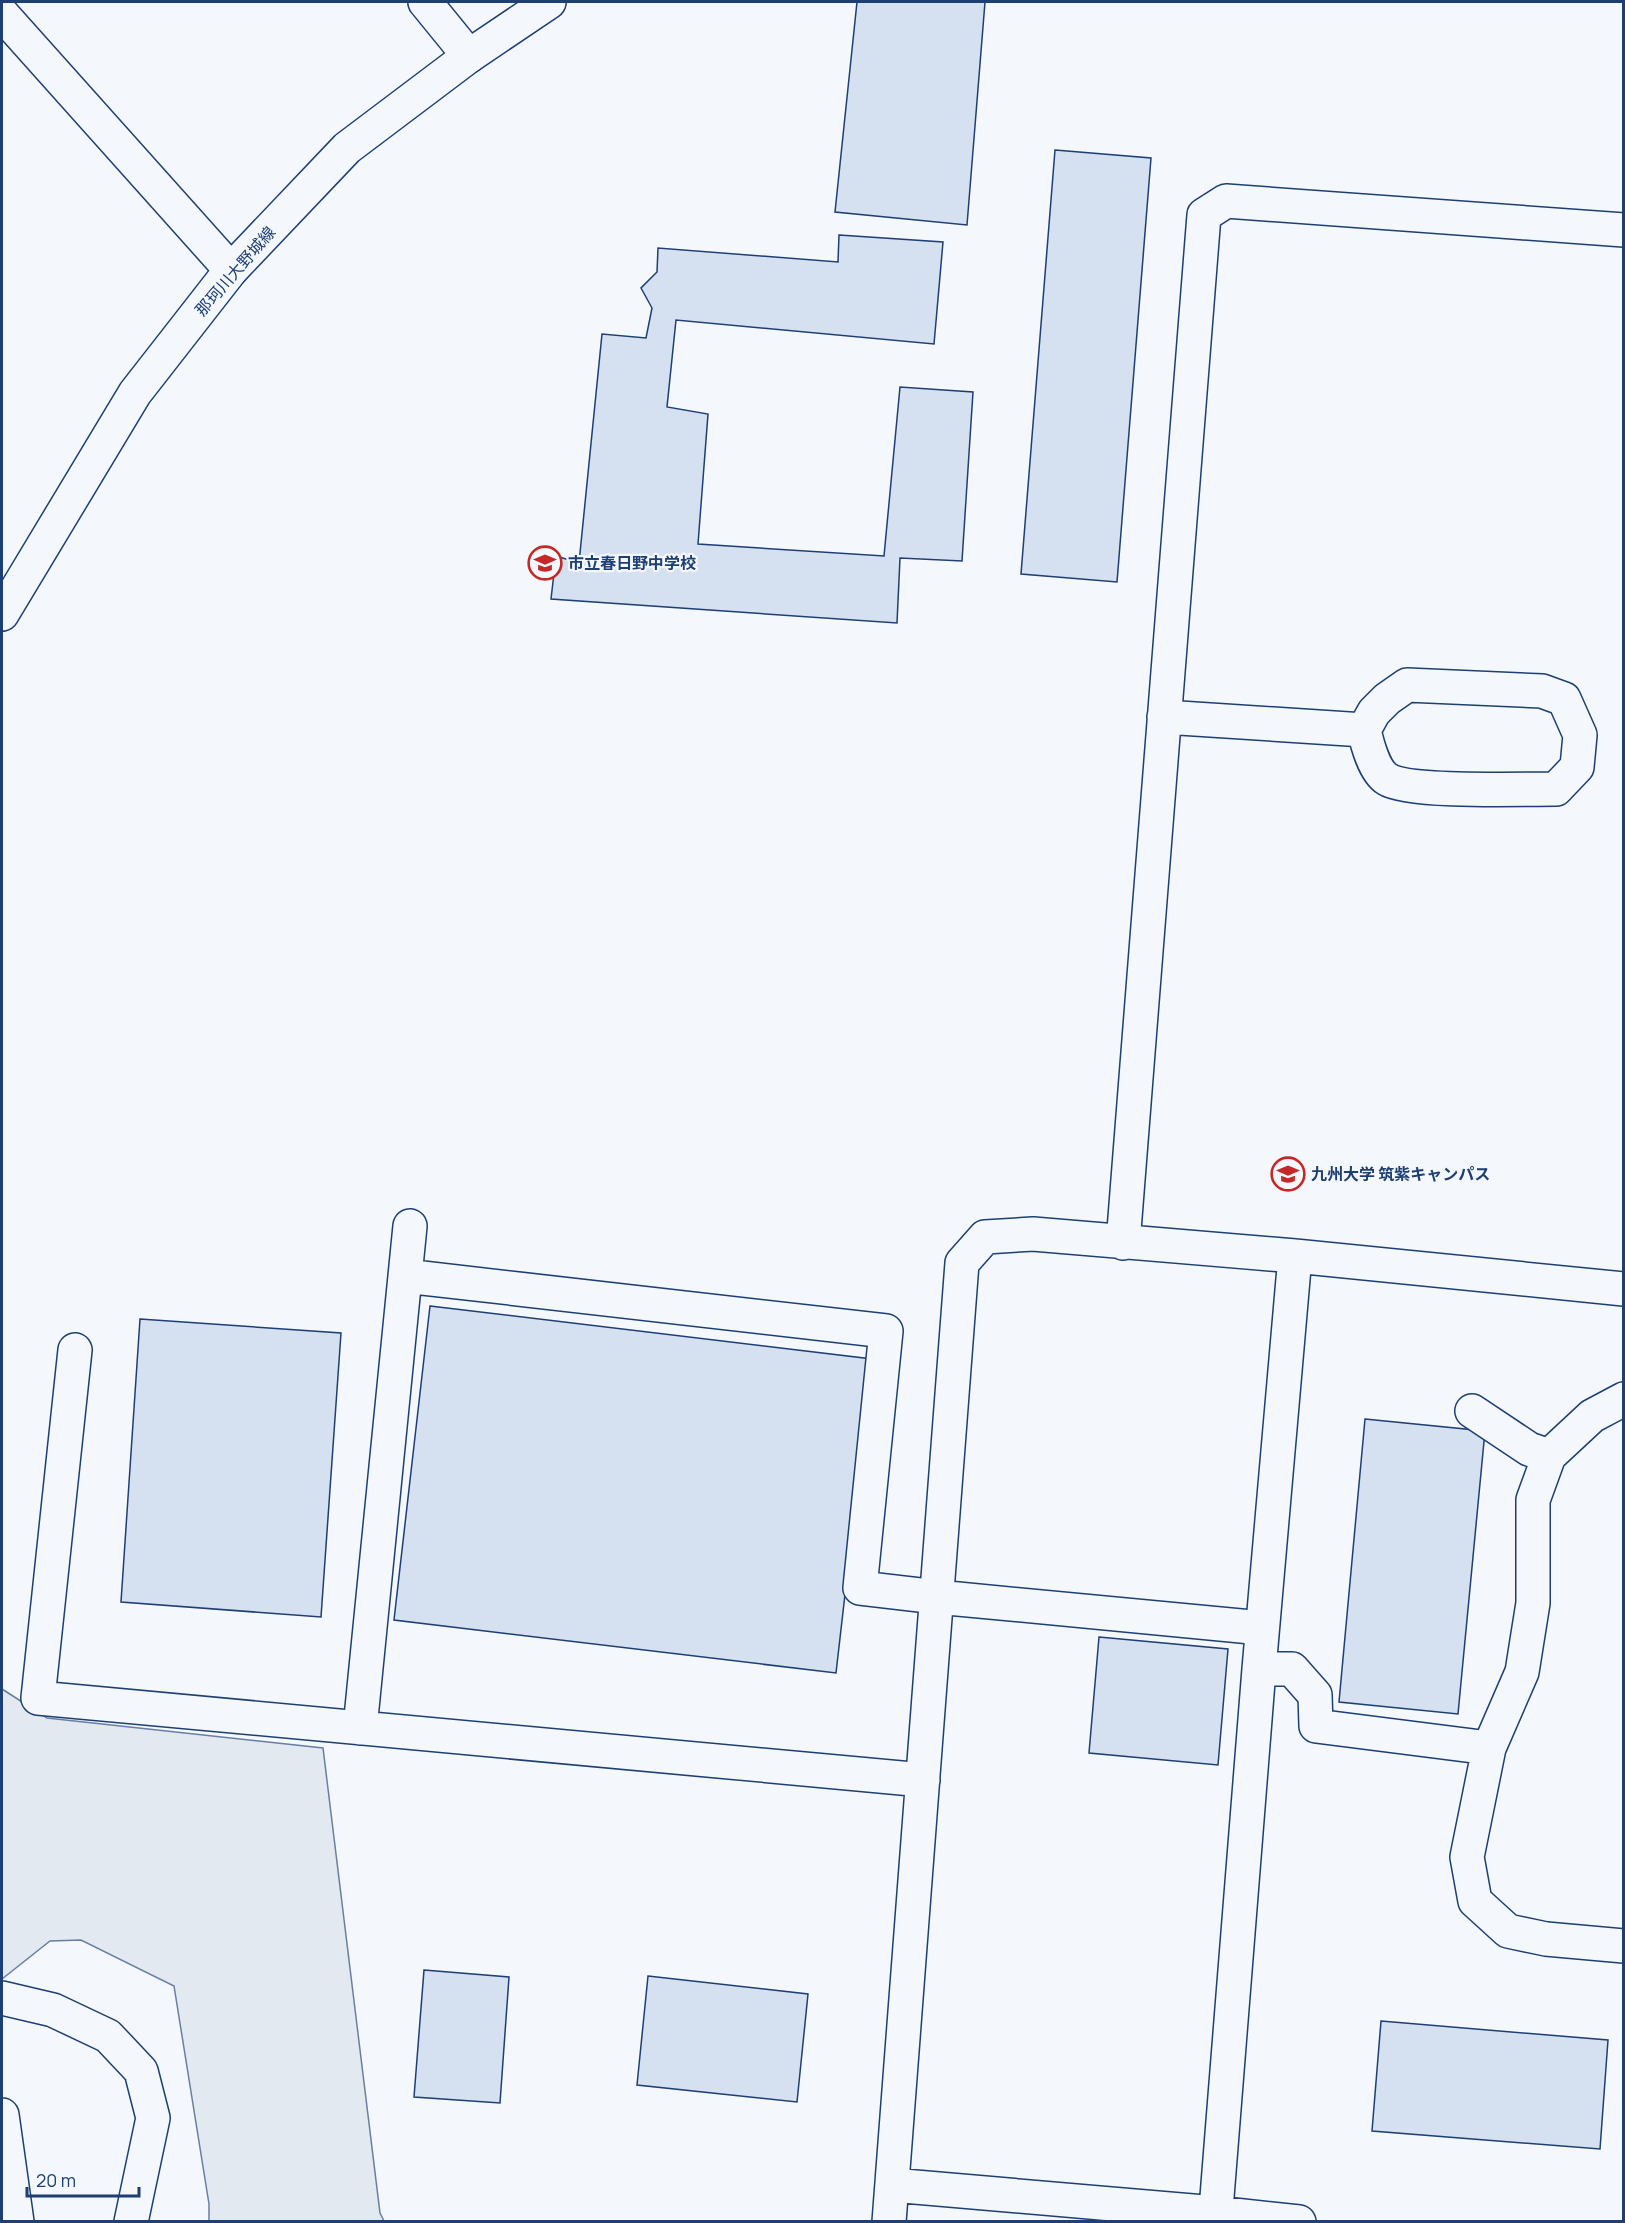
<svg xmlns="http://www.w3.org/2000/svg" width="1625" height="2223" viewBox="0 0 1625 2223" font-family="Manrope,'Noto Sans JP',sans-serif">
  <rect width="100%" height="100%" fill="#f4f7fb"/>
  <!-- green -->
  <path fill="#e3e9f0" stroke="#687fa3" stroke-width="1.5" d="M2,1689L47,1718L323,1748L380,2213L384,2221H209V2204L174,1986L81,1940L50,1941L2,1979Z"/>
  <!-- building -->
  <path fill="#d5e0f0" stroke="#1d3f73" stroke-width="1.5" d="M857,2H985L967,225L835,212Z
    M1055,150L1151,158L1117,582L1021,574Z
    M839,235L943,242L934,344L676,320L667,407L708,414L698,544L884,556L900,387L973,392L962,561L900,558L897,623L551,599L556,556L579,563L602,334L646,338L652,308L641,288L657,272L658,248L838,262Z
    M430,1306L872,1359L836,1673L394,1620Z
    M140,1319L341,1333L321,1617L121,1602Z
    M1365,1419L1485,1431L1458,1714L1339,1702Z
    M1099,1637L1228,1649L1218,1765L1089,1753Z
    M424,1970L509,1977L500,2103L414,2097Z
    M648,1976L808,1994L797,2102L637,2085Z
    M1381,2021L1608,2040L1600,2149L1372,2131Z"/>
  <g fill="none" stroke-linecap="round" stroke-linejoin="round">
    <!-- minor casing -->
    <g stroke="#1d3f73" stroke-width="36">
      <path id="minor" d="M425,2L469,56
        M2,14L231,270
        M1164,717L1364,730C1367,743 1374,771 1387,779C1408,793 1524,789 1556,789L1577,767L1580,735L1564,699L1542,691L1407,685L1387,699L1374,712L1364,730
        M1123,1243L1204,215L1226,201L1624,230
        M405,1276L886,1331L860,1588L937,1597L1262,1628
        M75,1350L38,1698L923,1780
        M1624,1399L1592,1416L1549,1456L1533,1500V1603L1522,1672L1489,1748L1467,1857L1475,1901L1508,1931L1546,1939L1624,1946
        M1472,1411L1529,1449L1549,1456
        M1259,1669H1292L1315,1695L1316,1726L1489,1748
        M360,1728L410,1226
        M2,1998L53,2010L108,2036L141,2071L153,2118L131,2222
        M2,2115L17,2222
        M892,2185L1216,2213L1299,2222
        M889,2222L962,1263L985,1237L1033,1234L1295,1256L1624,1289
        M1215,2222L1259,1669L1295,1256"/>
    </g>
    <!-- major casing -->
    <g stroke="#1d3f73" stroke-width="36">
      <path id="major" d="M2,614L135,393L231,270L347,148L469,56L549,2"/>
    </g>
    <!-- minor -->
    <use href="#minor" stroke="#f4f7fb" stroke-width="33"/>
    <!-- major -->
    <use href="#major" stroke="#f4f7fb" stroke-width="33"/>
  </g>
  <!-- icons -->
  <defs>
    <g id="school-ring" transform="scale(1.725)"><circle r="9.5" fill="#f4f7fb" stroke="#c62828" stroke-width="1.5"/><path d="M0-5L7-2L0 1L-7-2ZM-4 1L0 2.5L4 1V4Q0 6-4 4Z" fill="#c62828"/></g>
    <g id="university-ring" transform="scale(1.725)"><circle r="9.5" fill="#f4f7fb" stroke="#c62828" stroke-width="1.5"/><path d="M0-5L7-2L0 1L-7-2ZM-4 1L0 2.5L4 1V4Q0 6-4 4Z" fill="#c62828"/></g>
  </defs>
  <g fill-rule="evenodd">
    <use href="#school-ring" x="545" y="563"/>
    <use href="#university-ring" x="1288" y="1174"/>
  </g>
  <g text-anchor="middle" stroke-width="4.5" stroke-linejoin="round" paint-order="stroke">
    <!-- street labels -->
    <g font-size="16" fill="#1d3f73" stroke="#f4f7fb">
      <text transform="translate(235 271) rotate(-49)" y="6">那珂川大野城線</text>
    </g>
    <!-- poi labels -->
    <g font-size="16" font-weight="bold" fill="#1d3f73" stroke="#f4f7fb" text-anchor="start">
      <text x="568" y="569">市立春日野中学校</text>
      <text x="1311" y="1180">九州大学 筑紫キャンパス</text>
    </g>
  </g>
  <!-- border -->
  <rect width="1625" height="2223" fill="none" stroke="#1d3f73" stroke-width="6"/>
  <!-- scale -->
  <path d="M27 2187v9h112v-9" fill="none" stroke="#1d3f73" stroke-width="3"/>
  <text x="36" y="2187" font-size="18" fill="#1d3f73" stroke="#f4f7fb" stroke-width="4.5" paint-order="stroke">20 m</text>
</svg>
